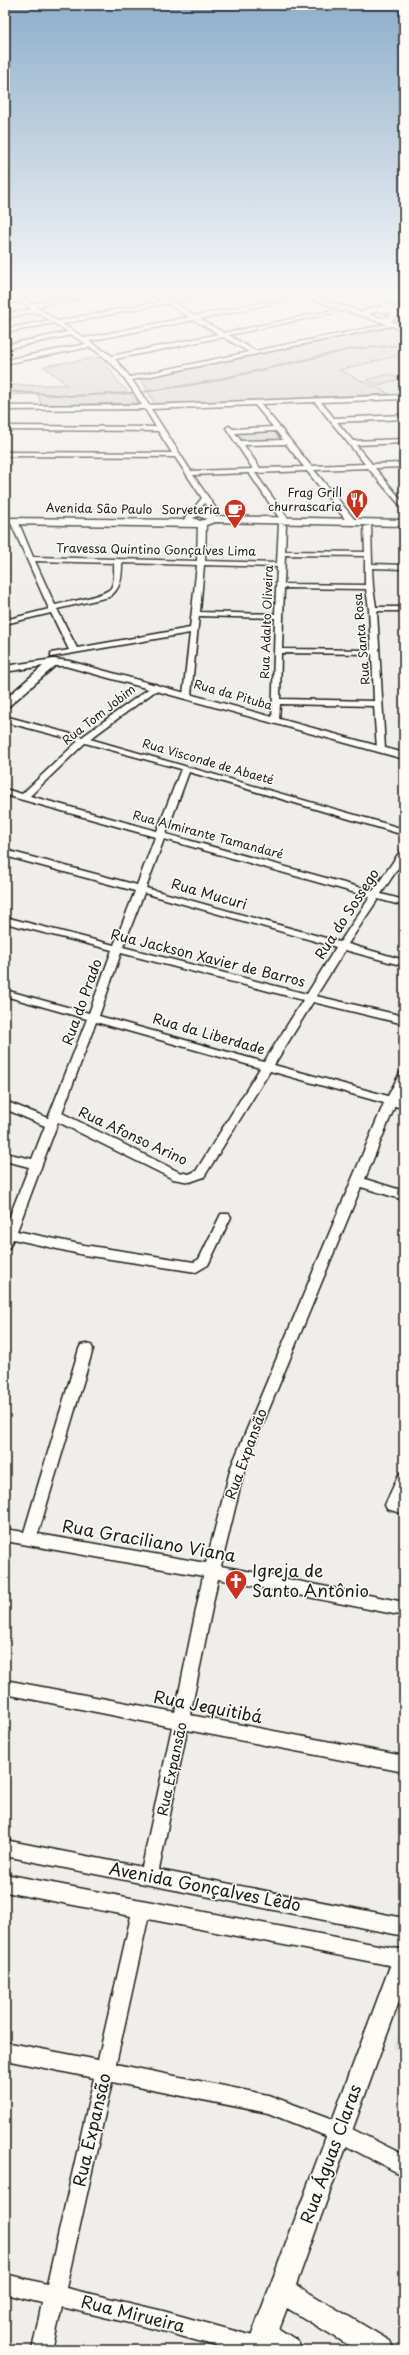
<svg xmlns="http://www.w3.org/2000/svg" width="409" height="2355" viewBox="0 0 409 2355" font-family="'Playpen Sans',sans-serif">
  <rect width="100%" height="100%" fill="#f0eeea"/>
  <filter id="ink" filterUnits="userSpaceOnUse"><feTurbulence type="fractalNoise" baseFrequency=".025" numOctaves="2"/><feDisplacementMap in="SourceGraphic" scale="8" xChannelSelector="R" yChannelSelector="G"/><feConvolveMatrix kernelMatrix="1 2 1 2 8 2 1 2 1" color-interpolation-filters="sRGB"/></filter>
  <g filter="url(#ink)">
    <!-- built -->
    <path fill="#e0deda" d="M404,354V390L390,394L339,370Z
      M404,2020V2053L394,2048Z"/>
    <!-- green -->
    <path fill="#d0cfcc" stroke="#767674" d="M393,327L404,331V354L339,370L390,394L155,404L140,377Z
      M102,357L118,382L139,403L41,405L38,394L5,395V385H67L43,366Z
      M389,374L400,379L378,385L367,380Z
      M274,431L280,440L242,441L236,432Z"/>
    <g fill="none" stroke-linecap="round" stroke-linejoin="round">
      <!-- stream -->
      <path stroke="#706f6d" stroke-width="2" d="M5,391L71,396L132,393
        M143,392L208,382L352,349L404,345"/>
      <!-- minor casing -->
      <g stroke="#1c1c1c" stroke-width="3">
        <path id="minor" d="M7,292H14L32,304L97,292H109L36,307L58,321L161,301L147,292H154L167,300L207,292H218L172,302L195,316L304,294L307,296L200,319L224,333L348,307L351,309L229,335L255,351L393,323L391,326L132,380L149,405L404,395V399L321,402L334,418L404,415V419L337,422L353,441L404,439V443L356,445L372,464L404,463V467L375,468L404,503V510L368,468L314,470L355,520L356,522L352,524H349L307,471L255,473L289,520L285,522H282L249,473L193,475L215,507L213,517L206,515L207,507L205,503L193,516L189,514L202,498L175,457L5,456V452L172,453L158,431L5,430V426L156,427L145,409L5,410V406L142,405C126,379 116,364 90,347L5,364V360L86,344L72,335L5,349V345L68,332L54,323L5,333V329L50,320L36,312L5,318V314L32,309L20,301L5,304V300L16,298ZM166,303L189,317L85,338L62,324ZM194,320L218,334L112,356L89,341ZM223,337L249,352L130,377L115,359ZM315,402L365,464L311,466L261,404ZM255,405L273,427L233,429L229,426L226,428L253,469L191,471L151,409ZM276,431L283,440L241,441L235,433ZM286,444L304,467L260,468L244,445Z
          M325,292H333L319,298L316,296Z
          M404,304V308L391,312L388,310Z
          M11,519L18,521L33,557L197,561L198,523L202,521L206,523L205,561L277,563L279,523L286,525L285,551L365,552L364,527L371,525L372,564L404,565V569L372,568L373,587L376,607H404V611H377L385,749L381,752L377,749L374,706L280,704L279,721L272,723L275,618L199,616L191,695L187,698L183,695L190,633L51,657V653L69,650L51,613L5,624V620L49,609L10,521ZM285,555L365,556V585L284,584ZM35,561L114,563C114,571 115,581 111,588C103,597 67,602 55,605ZM122,563L197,565L190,628L77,648L57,609L109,597C121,589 122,577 122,563ZM204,565L277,567L275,614L200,612ZM284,588L366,589L369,609L371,650L282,649ZM281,653L372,654L374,701L280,699Z
          M155,684L159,687L158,689L90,739L404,829V835L189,772L166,834L373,891L401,850L404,849V859L381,894L404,900V906L378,899L348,944L404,960V966L345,950L316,996L404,1016V1024L313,1002L274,1065L388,1096L400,1073L404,1072V1087L398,1099L404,1101V1109L395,1106L365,1179L404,1191V1200L361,1187L245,1467L221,1566L404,1602V1616L218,1579L190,1715L404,1756V1772L187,1730L159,1870L404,1918V1936L5,1856V1840L142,1867L172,1727L5,1694V1680L175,1712L203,1576L5,1541V1529L24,1532L79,1349L81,1345L86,1344L91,1345L93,1349L38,1534L206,1563L231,1467L384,1103L270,1071L204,1177L190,1182L173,1179L58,1122L17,1231L84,1245L194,1262L199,1259L221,1214H229L231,1217L208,1265L196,1272L84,1255L13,1239L9,1248L5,1250V1228L29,1167L5,1161V1153L32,1159L45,1126L5,1109V1101L48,1118L87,1019L5,996V990L89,1013L112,950L5,923V917L114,945L135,891L5,856V850L137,885L155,837L5,795V789L22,794L78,741L5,722V716L82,737ZM85,743L181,769L157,831L30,796ZM164,839L370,897L340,942L146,888ZM144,893L336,947L307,994L123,947ZM121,953L303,1000L264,1062L99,1016ZM96,1022L260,1068L196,1171L189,1174L179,1172L62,1113Z
          M404,1472V1494L401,1501L404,1502V1514L387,1509L385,1505L399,1474Z
          M5,1874L404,1950V1968L148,1919L116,2064L268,2095L328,2117L404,2155V2176L331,2138L268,2113L112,2082L66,2288L163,2311L260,2338L267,2341L269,2350H230L163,2331L62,2307L52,2350H32L42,2303L5,2294V2274L47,2284L94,2078L5,2060V2042L98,2060L131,1916L5,1892Z"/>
      </g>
      <!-- tertiary casing -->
      <g stroke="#1c1c1c" stroke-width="3">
        <path id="tertiary" d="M290,292H300L362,312L373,307H384L370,292H377L399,313V315L391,321L404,326V330ZM377,311L392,314C385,320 377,317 369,314Z
          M54,659L69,661L404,753V759L65,666H55L9,706L5,707V699L43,666L5,672V666Z
          M404,1947V1988L296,2285L390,2341L394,2350H357L287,2308L279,2329L298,2341L302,2350H246L396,1950Z"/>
      </g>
      <!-- secondary casing -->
      <g stroke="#1c1c1c" stroke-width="3">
        <path id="secondary" d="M201,510L214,513L216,516L404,520V526L215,522L200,527L5,524V518L184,520L188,512ZM198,516L207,519L200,521L193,518Z"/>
      </g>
      <!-- minor -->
      <use href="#minor" fill="#fdfcf7" fill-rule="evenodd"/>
      <!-- tertiary -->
      <use href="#tertiary" fill="#fdfcf7" fill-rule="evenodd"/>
      <!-- secondary -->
      <use href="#secondary" fill="#fdfcf7" fill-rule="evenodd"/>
    </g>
  </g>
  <!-- sky -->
  <linearGradient id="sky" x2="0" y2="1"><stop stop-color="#8eafcc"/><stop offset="0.47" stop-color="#f8f7f6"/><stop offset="1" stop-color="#f8f7f6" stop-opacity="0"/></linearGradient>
  <rect width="409" height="622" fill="url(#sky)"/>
  <!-- icons -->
  <defs>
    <g id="restaurant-pin" transform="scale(1.15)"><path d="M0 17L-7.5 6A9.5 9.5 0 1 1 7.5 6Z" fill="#c8321e" stroke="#fdfcf7"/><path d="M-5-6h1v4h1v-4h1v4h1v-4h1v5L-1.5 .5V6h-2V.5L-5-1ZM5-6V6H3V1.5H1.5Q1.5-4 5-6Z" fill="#fff"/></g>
    <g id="cafe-pin" transform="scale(1.15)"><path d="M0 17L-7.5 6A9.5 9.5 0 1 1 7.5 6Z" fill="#c8321e" stroke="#fdfcf7"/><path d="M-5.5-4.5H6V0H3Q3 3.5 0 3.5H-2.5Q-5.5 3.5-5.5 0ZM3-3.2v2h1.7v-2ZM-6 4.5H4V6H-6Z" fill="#fff"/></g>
    <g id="church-pin" transform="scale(1.15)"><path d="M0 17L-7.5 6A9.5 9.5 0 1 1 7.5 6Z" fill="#c8321e" stroke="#fdfcf7"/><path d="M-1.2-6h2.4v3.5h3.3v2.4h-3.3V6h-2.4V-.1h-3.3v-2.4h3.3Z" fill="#fff"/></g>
  </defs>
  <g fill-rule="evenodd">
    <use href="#restaurant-pin" x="357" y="500"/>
    <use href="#cafe-pin" x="235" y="510"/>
    <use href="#church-pin" x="236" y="1581"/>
  </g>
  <g text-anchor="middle" stroke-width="3" stroke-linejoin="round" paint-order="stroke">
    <!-- far-poi labels -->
    <g font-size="12" fill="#1c1c1c" stroke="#fdfcf7" text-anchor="end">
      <text x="342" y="497">Frag Grill<tspan x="342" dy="14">churrascaria</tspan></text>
      <text x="220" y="514">Sorveteria</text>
    </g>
    <!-- far-street labels -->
    <g font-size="12" fill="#1c1c1c" stroke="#fdfcf7">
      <text transform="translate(99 509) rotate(1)" y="4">Avenida São Paulo</text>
      <text transform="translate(156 550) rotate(1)" y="4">Travessa Quintino Gonçalves Lima</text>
      <text transform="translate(267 622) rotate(-88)" y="4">Rua Adalto Oliveira</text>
      <text transform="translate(362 639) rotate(-95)" y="4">Rua Santa Rosa</text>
      <text transform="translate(233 695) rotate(16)" y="4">Rua da Pituba</text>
      <text transform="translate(99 715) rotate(-38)" y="4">Rua Tom Jobim</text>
      <text transform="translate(208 762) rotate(16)" y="4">Rua Visconde de Abaeté</text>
      <text transform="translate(208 835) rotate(15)" y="4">Rua Almirante Tamandaré</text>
    </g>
    <!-- street labels -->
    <g font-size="14" fill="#1c1c1c" stroke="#fdfcf7">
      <text transform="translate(209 894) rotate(16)" y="5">Rua Mucuri</text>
      <text transform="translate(347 914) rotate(-57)" y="5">Rua do Sossego</text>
      <text transform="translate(208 958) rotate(14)" y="5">Rua Jackson Xavier de Barros</text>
      <text transform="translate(82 1002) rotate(-70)" y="5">Rua do Prado</text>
      <text transform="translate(209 1034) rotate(16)" y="5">Rua da Liberdade</text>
      <text transform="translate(133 1136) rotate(25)" y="5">Rua Afonso Arino</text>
      <text transform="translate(246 1454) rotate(-70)" y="5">Rua Expansão</text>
      <text transform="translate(172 1769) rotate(-78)" y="5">Rua Expansão</text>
    </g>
    <!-- near-street labels -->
    <g font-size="17" fill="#1c1c1c" stroke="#fdfcf7">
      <text transform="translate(149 1541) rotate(10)" y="6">Rua Graciliano Viana</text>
      <text transform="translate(208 1707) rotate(11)" y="6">Rua Jequitibá</text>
      <text transform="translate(205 1887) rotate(11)" y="6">Avenida Gonçalves Lêdo</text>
      <text transform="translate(92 2130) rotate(-77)" y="6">Rua Expansão</text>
      <text transform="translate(331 2154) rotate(-70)" y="6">Rua Águas Claras</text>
      <text transform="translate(133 2314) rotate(14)" y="6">Rua Mirueira</text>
    </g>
    <!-- near-poi labels -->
    <g font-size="17" fill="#1c1c1c" stroke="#fdfcf7" text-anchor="start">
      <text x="252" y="1577">Igreja de<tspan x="252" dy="20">Santo Antônio</tspan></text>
    </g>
  </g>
  <!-- margin -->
  <rect width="409" height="2355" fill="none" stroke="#fdfcf7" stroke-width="20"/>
  <rect x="10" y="10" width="389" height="2335" fill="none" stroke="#1c1c1c" stroke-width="1.5" filter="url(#ink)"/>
</svg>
